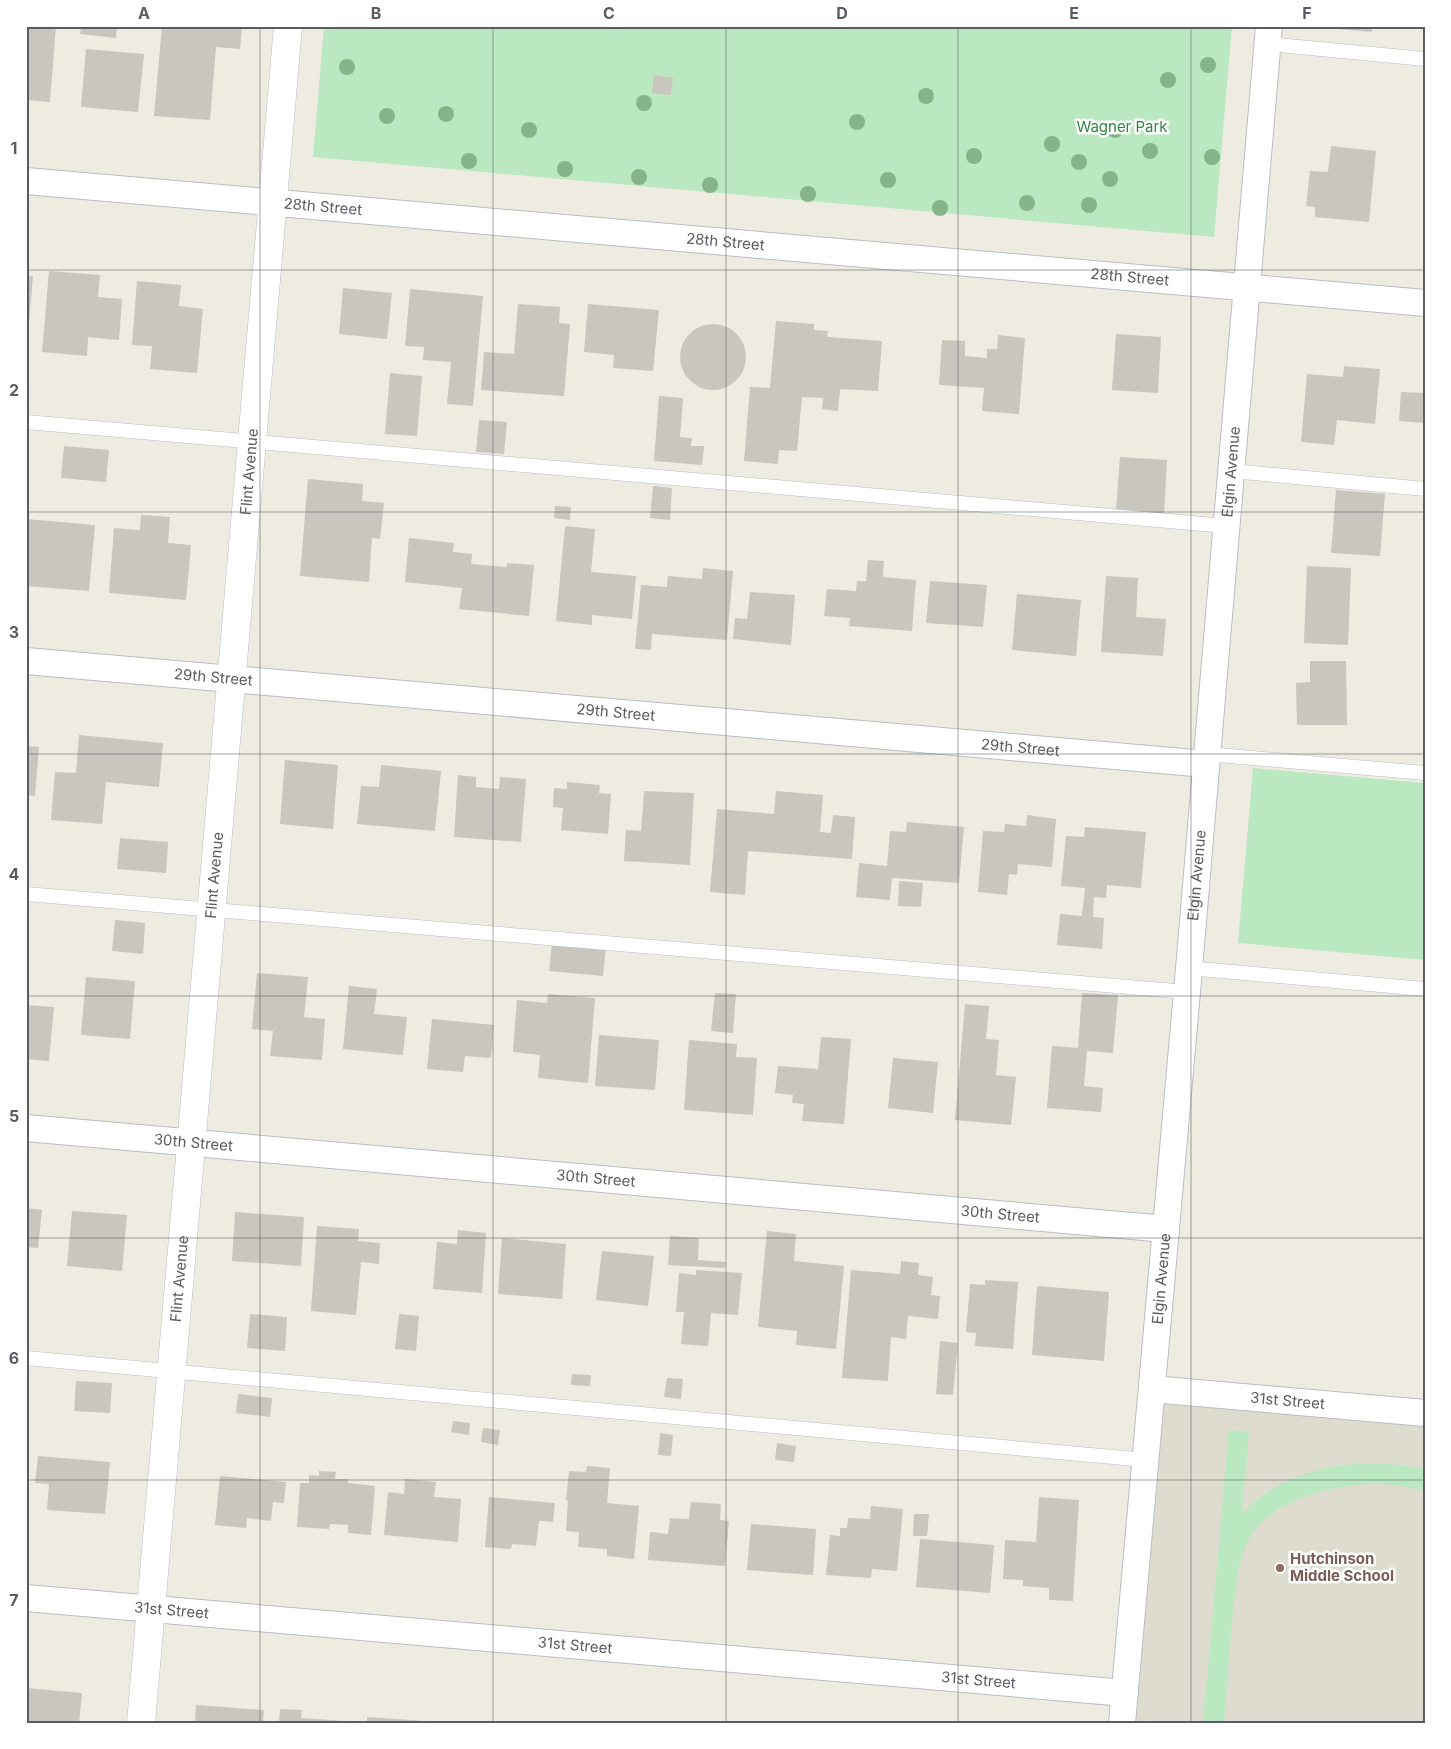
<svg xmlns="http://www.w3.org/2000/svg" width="1451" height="1749" viewBox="0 0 1451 1749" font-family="Inter,sans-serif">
  <rect width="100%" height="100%" fill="#eeece0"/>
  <!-- education -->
  <path fill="#dddccf" d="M1152,1389L1425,1413V1723H1121Z"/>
  <!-- green -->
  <path fill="#bae8c1" d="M324,26H1232L1214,237L313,157Z
    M1253,768L1425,783V960L1238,943Z
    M1229,1430L1249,1432L1242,1513C1292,1464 1359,1456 1425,1469V1491C1390,1481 1351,1482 1316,1493C1241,1516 1238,1555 1232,1624C1229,1657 1226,1690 1224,1723H1203Z"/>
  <!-- building -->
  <path fill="#c8c6bd" d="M26,26H56L50,102L26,100Z
    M81,26H117L116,38L80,34Z
    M162,26H242L240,49L216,47L210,120L154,116Z
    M1325,26H1372V32L1325,28Z
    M86,49L144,54L138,112L81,107Z
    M654,75L673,78L671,95L652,93Z
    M1331,146L1376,151L1369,222L1315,217V207L1306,206L1310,171L1328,172Z
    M49,271L100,275L98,297L122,299L119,340L88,337L87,356L42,352Z
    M26,276H33L28,334H26Z
    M137,281L181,285L179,306L203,309L197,373L150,369L152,346L132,345Z
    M343,288L392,293L387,339L339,334Z
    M410,289L483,296L473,406L447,404L451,362L423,360L424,347L405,346Z
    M518,304L560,307L559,323L570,324L564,396L481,390L484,352L514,354Z
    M588,304L659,310L653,371L613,368L614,355L584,352Z
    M776,321L814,324V330L828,331L827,337L882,341L878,391L840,389L838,411L822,409L823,398L802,397L797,451L779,450L778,464L744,461L750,387L770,388Z
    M680 357a33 33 0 1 1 66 0a33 33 0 1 1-66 0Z
    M1116,334L1161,337L1158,393L1112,390Z
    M998,335L1025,338L1019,414L982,411L984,388L939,385L942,340L965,341V356L987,358V349H997Z
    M1344,366L1380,369L1375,424L1337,420L1334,445L1301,442L1307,374L1343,377Z
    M390,373L422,376L417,436L385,434Z
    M1401,392L1425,393V423L1399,421Z
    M659,396L683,398L680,437L692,438L691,446H704L702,465L654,461Z
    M479,420L507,422L504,454L476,452Z
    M64,446L109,450L106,482L61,478Z
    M1120,457L1167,460L1164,514L1116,510Z
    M308,479L363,484L362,501L384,503L380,539L372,538L369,582L300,576Z
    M653,486L672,488L670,520L650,518Z
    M1336,490L1385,494L1380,556L1331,553Z
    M555,506L571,507L570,520L554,518Z
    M141,515L170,517L168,543L191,545L186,600L109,593L114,528L140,530Z
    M26,519L95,525L89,591L26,586Z
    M565,526L595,529L591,572L636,576L632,619L592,615V625L556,621Z
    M409,538L454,543L453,552L472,554L471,564L507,567V563L534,565L529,616L459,609L462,588L405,582Z
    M868,560L884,561L883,577L916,580L912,631L849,626L850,618L824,616L827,589L856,591L857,581H866Z
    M1307,566L1351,568L1348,645L1304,643Z
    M703,568L733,571L727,640L652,634L651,650L635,649L641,585L667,587L668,576L702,579Z
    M1106,576L1138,578L1136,617L1166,619L1163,656L1101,652Z
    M930,581L987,585L983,627L926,623Z
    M750,592L795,595L791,645L733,639L735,618L747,619Z
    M1017,594L1081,600L1076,656L1012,650Z
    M1310,661H1346L1347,725H1297L1296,683L1310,682Z
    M79,735L163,743L159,787L106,782L102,824L51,820L55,772L76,773Z
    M26,746L39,747L35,796L26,795Z
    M285,760L338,765L333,829L280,824Z
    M381,765L441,771L435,831L357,824L361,786L379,787Z
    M458,775L476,777V787L499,789L500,777L526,779L521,842L454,837Z
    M567,782L600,785L599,793L611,794L608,834L561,830L563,808L553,807L554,788L567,789Z
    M644,791L694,793L690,865L624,861L626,830L641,831Z
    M776,791L823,795L820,832L831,833L833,815L855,817L852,859L748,851L745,895L710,892L717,809L774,814Z
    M1027,815L1056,819L1052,867L1018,864L1017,875L1009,874L1007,895L978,892L983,831L1004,832L1005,824L1026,826Z
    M907,822L964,827L959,883L892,878L890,900L856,897L859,863L887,866L890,831L906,832Z
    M1085,827L1146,832L1141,888L1107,885L1106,898L1094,897L1093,917L1104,918L1102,949L1057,945L1060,914L1082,916L1085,888L1061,886L1066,836L1084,837Z
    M120,838L168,842L166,873L117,869Z
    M899,881L923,883L921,907L898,906Z
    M115,920L145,923L143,954L112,951Z
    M552,942L606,947L603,976L549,971Z
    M257,973L308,977L304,1017L325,1019L322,1060L270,1056L273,1031L252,1029Z
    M86,977L135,981L130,1039L81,1035Z
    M349,986L377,989L374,1014L407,1017L403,1055L343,1049Z
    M715,993L736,994L733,1033L711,1031Z
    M1082,993L1118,995L1113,1053L1087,1051L1084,1086L1103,1088L1101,1112L1047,1108L1052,1046L1078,1048Z
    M548,994L595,998L588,1083L538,1078L540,1055L513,1052L517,1000L547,1003Z
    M965,1004L989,1006L986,1039L999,1040L996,1075L1016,1077L1011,1125L955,1120Z
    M26,1005L54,1007L49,1061L26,1059Z
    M432,1019L494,1025L491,1058L465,1056L463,1072L427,1069Z
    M599,1035L659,1040L655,1090L595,1086Z
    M821,1037L851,1039L844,1124L802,1121L804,1104L792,1103L793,1095L775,1093L778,1066L818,1069Z
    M689,1040L737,1044L736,1057L757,1058L753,1115L684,1110Z
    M893,1058L938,1062L933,1113L888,1108Z
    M26,1208L42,1210L38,1248L26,1247Z
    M72,1211L127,1215L122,1271L67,1266Z
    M235,1212L304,1217L301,1266L232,1261Z
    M317,1226L359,1229L358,1241L380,1243L379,1264L361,1262L356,1315L311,1311Z
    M458,1230L486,1233L482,1293L433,1289L437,1242L457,1244Z
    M767,1231L796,1234L794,1261L844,1266L836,1349L796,1345L797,1331L758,1327Z
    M670,1236L699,1238L698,1260L726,1262L725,1268L668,1265Z
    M502,1238L566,1244L562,1299L498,1294Z
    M602,1251L654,1256L648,1306L596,1300Z
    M901,1261L919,1263L918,1275L933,1277L931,1295L940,1296L938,1319L908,1316L906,1339L891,1337L888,1381L842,1378L851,1270L900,1274Z
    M696,1270L742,1273L738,1315L711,1313L708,1346L681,1344L684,1312H676L679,1273L696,1275Z
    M985,1280L1018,1282L1013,1349L975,1346L976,1333L966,1332L970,1284L985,1285Z
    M1037,1286L1109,1292L1104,1361L1032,1355Z
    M250,1314L287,1317L285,1351L247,1348Z
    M399,1314L419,1316L416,1351L395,1349Z
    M940,1341L958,1343L953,1395L936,1394Z
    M572,1374L591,1375L590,1386L571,1385Z
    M667,1378L683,1379L681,1399L664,1397Z
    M76,1381L112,1383L110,1413L74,1411Z
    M238,1394L272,1398L270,1417L236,1413Z
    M453,1421L470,1423L469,1435L451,1432Z
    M483,1428L500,1430L498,1445L481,1442Z
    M660,1433L673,1435L671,1456L658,1455Z
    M777,1443L796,1446L794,1462L775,1460Z
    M38,1456L110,1462L105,1514L47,1510L49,1484L35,1483Z
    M587,1466L610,1468L607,1503L639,1506L634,1559L607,1556V1549L578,1547L579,1532L566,1531L568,1501L566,1500L569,1471L586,1472Z
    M319,1471L336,1472L335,1479H348V1483L375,1486L371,1535L348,1533V1525L330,1524L329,1529L297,1527L300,1483H309V1475L319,1476Z
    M220,1476L286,1482L284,1503L273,1502L271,1521L247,1518L246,1528L215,1525Z
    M405,1479L436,1482L434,1497L461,1499L458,1542L384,1535L388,1492L404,1494Z
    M489,1497L555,1503L553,1522L539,1521L536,1546L512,1544L511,1549L485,1547Z
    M1039,1497L1079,1500L1073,1601L1049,1600V1588L1023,1586V1580L1003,1579L1005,1540L1036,1542Z
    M691,1502L721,1504L720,1520L729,1521L725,1566L648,1560L650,1532L668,1534L670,1518L689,1519Z
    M871,1506L903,1509L897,1571L872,1569L871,1578L826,1575L830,1535L840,1536V1528H847L848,1518L870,1519Z
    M914,1514H929L927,1536H913Z
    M751,1524L816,1529L813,1575L747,1570Z
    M920,1539L994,1545L990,1593L916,1587Z
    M26,1688L82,1693L79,1723H26Z
    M196,1705L264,1710L263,1723H195Z
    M280,1709L302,1710L301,1718L346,1721V1723H279Z
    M367,1717L426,1721V1723H367Z"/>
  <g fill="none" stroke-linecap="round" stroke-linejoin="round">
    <!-- lane casing -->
    <g stroke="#bbbdc3" stroke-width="15">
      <path id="lane" d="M1268,44L1425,59
        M26,422L1226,526
        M1231,471L1425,489
        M1207,754L1425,773
        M26,894L1187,992
        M1188,968L1425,989
        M26,1358L1146,1460"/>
    </g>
    <!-- street casing -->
    <g stroke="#bbbdc3" stroke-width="28">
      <g id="street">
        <path id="s1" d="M26,181L1425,303"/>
        <path id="s2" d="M26,661L1206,764"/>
        <path id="s3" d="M26,1128L1166,1229"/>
        <path id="s4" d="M1152,1389L1425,1413"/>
        <path id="s5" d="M26,1598L1125,1693"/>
        <path id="s6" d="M1122,1723L1187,992L1269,26"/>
      </g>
    </g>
    <!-- secondary casing -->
    <g stroke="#bbbec6" stroke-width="29">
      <g id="secondary">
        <path id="s7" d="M141,1723L288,26"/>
      </g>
    </g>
    <!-- lane -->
    <use href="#lane" stroke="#fff" stroke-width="14"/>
    <!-- street -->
    <use href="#street" stroke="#fff" stroke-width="26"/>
    <!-- secondary -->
    <use href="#secondary" stroke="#fff" stroke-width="28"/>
  </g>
  <!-- trees -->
  <g fill="#84b487">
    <circle cx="1208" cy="65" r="8"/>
    <circle cx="347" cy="67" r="8"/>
    <circle cx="1168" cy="80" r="8"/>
    <circle cx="926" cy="96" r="8"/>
    <circle cx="644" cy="103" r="8"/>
    <circle cx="446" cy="114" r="8"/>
    <circle cx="387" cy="116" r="8"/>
    <circle cx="857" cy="122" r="8"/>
    <circle cx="529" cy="130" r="8"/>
    <circle cx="1115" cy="130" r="8"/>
    <circle cx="1052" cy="144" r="8"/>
    <circle cx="1150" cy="151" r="8"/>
    <circle cx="974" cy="156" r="8"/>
    <circle cx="1212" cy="157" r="8"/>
    <circle cx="469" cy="161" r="8"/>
    <circle cx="1079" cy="162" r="8"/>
    <circle cx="565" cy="169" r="8"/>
    <circle cx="639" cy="177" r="8"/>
    <circle cx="1110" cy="179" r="8"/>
    <circle cx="888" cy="180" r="8"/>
    <circle cx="710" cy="185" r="8"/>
    <circle cx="808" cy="194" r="8"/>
    <circle cx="1027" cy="203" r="8"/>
    <circle cx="1089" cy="205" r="8"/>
    <circle cx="940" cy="208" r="8"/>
  </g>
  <!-- grid -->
  <path fill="none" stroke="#595c63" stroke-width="1" stroke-opacity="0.55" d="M260,26V1723M493,26V1723M726,26V1723M958,26V1723M1191,26V1723M26,270H1425M26,512H1425M26,754H1425M26,996H1425M26,1238H1425M26,1480H1425"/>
  <!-- markers -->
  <circle fill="#8d6e63" stroke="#fff" stroke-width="2" cx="1280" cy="1568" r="5"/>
  <g text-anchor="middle" stroke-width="5" stroke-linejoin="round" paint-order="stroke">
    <!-- park labels -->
    <g font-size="15" fill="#2e863f" stroke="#fff">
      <text x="1122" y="132">Wagner Park</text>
    </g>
    <!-- street labels -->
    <g font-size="15" fill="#595c63" stroke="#fff">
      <text dy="5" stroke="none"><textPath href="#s1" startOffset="298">28th Street</textPath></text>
      <text dy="5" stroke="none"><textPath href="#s1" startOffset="702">28th Street</textPath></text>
      <text dy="5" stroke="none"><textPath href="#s1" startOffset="1108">28th Street</textPath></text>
      <text dy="5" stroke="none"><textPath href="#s7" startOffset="1256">Flint Avenue</textPath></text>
      <text dy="5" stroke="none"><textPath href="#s6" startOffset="1256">Elgin Avenue</textPath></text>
      <text dy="5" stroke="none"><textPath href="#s2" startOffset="188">29th Street</textPath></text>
      <text dy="5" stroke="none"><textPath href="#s2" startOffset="592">29th Street</textPath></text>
      <text dy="5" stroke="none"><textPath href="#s2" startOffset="998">29th Street</textPath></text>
      <text dy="5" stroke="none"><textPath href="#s7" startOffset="851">Flint Avenue</textPath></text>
      <text dy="5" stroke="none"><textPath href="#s6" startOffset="851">Elgin Avenue</textPath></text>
      <text dy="5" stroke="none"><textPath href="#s3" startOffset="168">30th Street</textPath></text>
      <text dy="5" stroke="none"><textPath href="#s3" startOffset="572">30th Street</textPath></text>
      <text dy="5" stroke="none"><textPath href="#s3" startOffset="978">30th Street</textPath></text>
      <text dy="5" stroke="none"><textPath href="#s7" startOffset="446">Flint Avenue</textPath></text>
      <text dy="5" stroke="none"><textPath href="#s6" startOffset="446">Elgin Avenue</textPath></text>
      <text dy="5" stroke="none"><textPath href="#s4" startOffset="136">31st Street</textPath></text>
      <text dy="5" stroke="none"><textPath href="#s5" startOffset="146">31st Street</textPath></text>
      <text dy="5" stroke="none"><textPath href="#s5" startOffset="551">31st Street</textPath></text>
      <text dy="5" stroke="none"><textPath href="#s5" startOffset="956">31st Street</textPath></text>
    </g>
    <!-- education labels -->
    <g font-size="15" font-weight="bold" fill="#785e54" stroke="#fff" text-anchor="start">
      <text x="1290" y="1564">Hutchinson<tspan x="1290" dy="17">Middle School</tspan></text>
    </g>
  </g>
  <!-- border -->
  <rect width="1451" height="1749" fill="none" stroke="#ffffff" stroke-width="55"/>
  <rect x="28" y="28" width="1396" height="1694" fill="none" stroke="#595c63" stroke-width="2"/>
  <g font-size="16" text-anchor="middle" font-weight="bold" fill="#595c63">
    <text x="144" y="19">A</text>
    <text x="376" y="19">B</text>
    <text x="609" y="19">C</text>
    <text x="842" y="19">D</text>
    <text x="1074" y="19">E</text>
    <text x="1307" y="19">F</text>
    <text x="14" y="154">1</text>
    <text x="14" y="396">2</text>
    <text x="14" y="638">3</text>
    <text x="14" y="880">4</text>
    <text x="14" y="1122">5</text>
    <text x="14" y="1364">6</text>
    <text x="14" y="1606">7</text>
  </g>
</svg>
